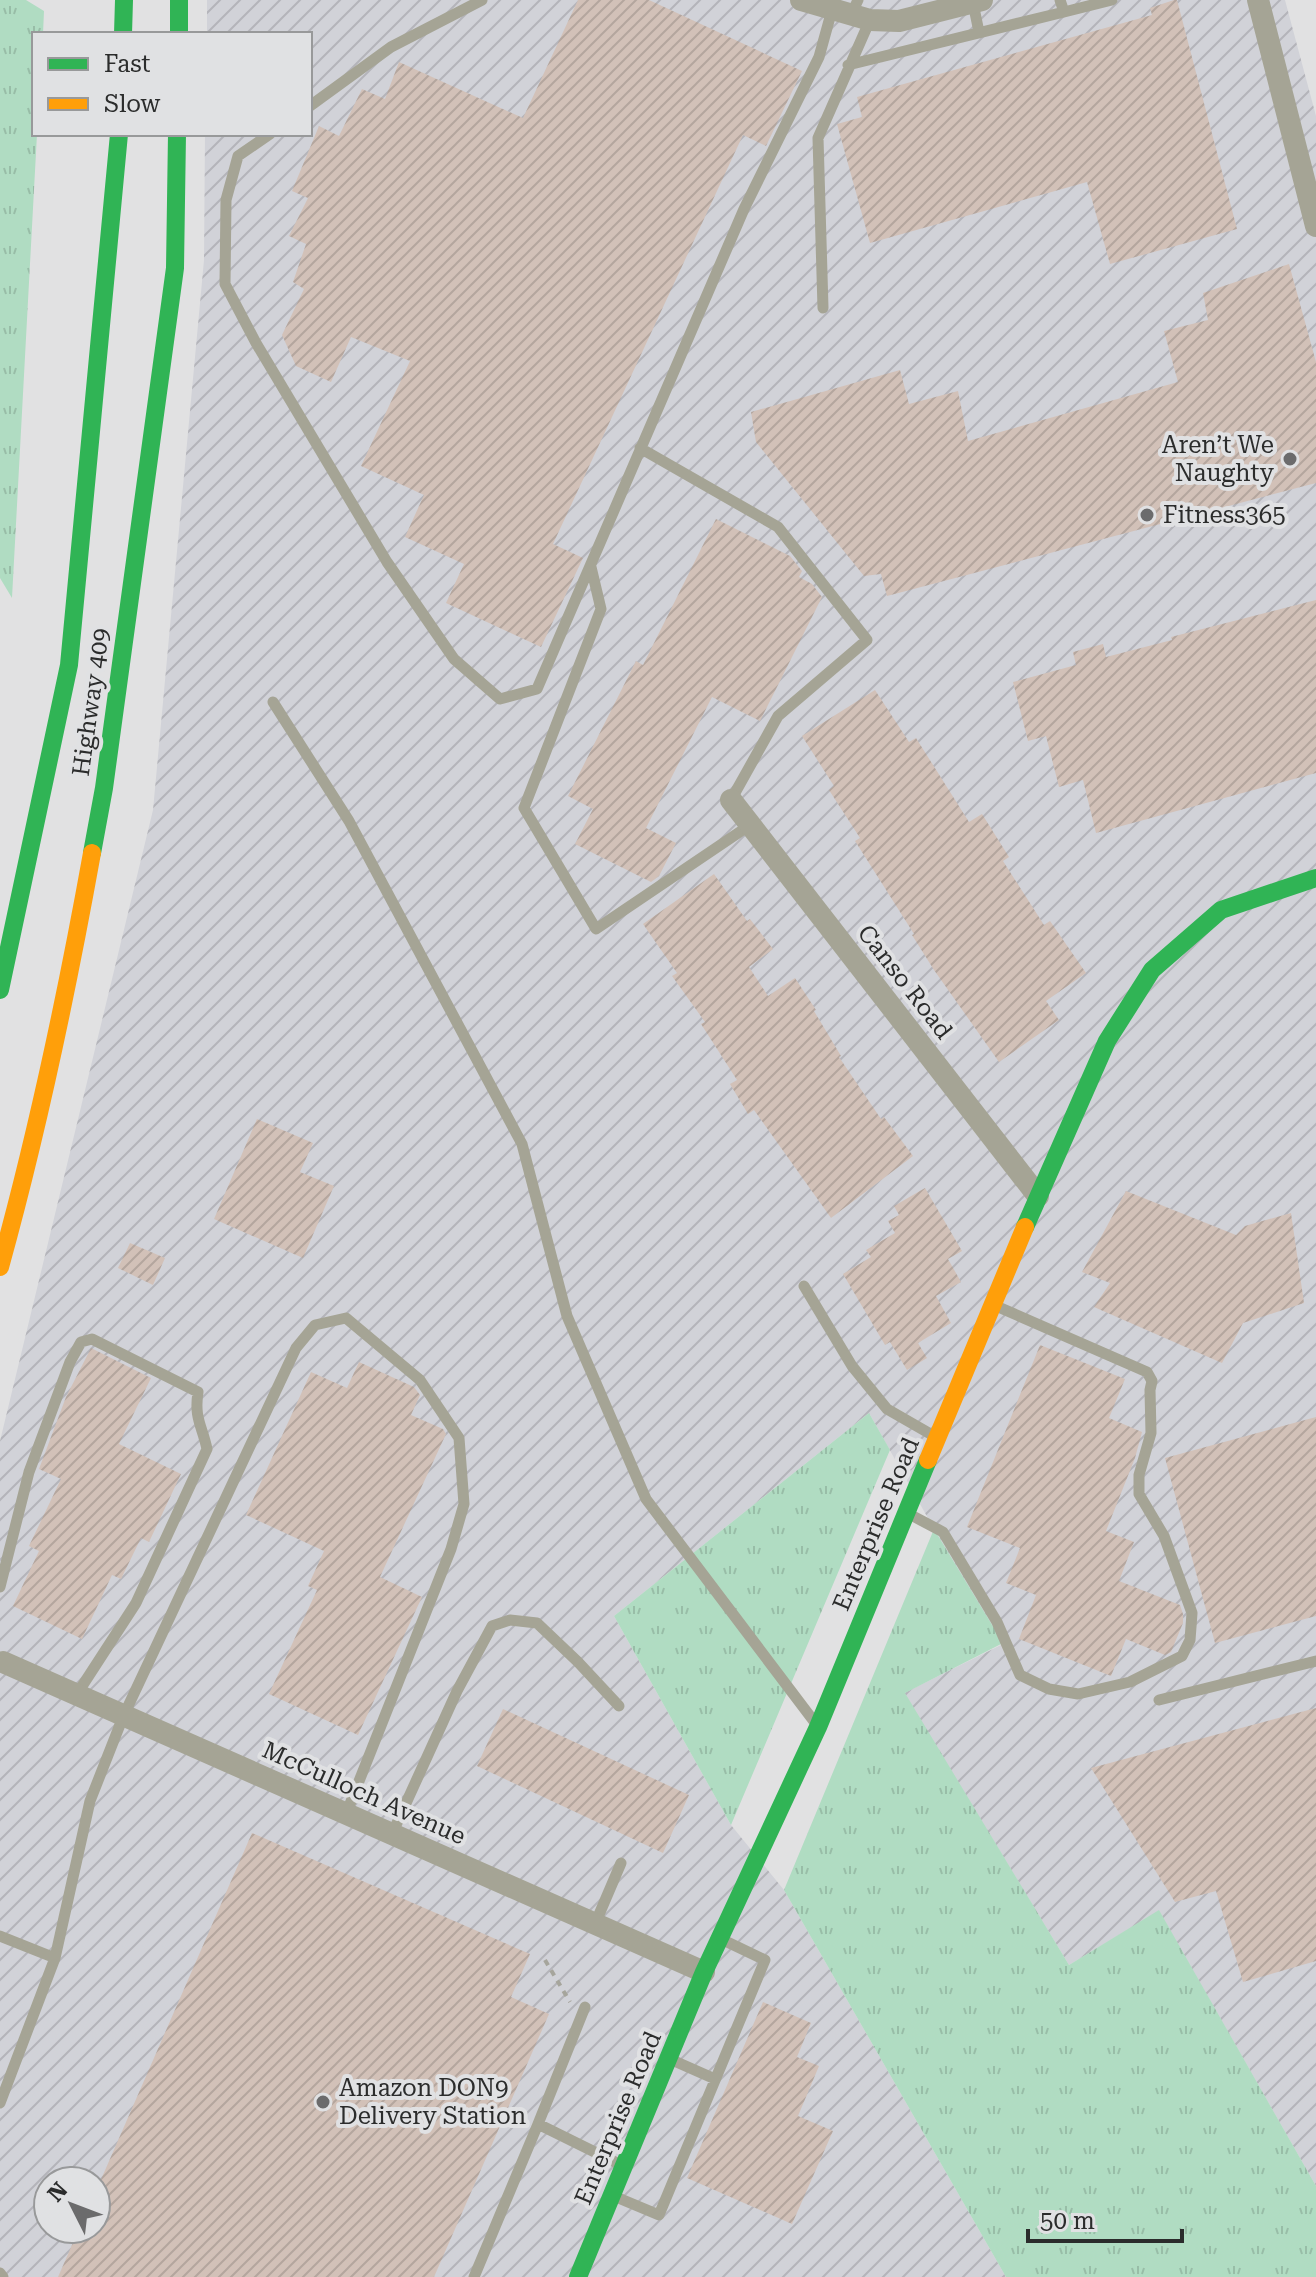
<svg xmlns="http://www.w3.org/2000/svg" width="1316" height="2277" viewBox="0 0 1316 2277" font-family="'Roboto Serif',serif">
  <defs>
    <pattern id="industrial-furrows" width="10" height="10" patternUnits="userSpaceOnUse" patternTransform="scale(2)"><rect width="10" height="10" fill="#d1d2d8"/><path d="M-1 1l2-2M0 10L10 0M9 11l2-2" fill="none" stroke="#b4b4ba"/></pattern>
    <pattern id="grass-tufts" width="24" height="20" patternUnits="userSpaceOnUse" patternTransform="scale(2)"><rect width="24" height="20" fill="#b0dcc2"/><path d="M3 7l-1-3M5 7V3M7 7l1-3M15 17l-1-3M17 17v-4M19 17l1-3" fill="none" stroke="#98bda7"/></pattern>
    <pattern id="building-hatch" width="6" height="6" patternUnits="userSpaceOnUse" patternTransform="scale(2)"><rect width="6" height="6" fill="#d2c1b8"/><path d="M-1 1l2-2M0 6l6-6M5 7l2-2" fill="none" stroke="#b4a69e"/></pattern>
  </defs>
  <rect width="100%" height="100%" fill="#e1e1e2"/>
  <!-- industrial -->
  <path fill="url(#industrial-furrows)" fill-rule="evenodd" d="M207,0H1285L1316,116V2186L1159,1911L1069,1965L904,1693L1003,1644L934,1529L869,1413L614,1616L731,1825L784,1890L1006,2277H0V1441L153,810L204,260L205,134H310V34H207ZM48,2181H96V2229H48Z"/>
  <!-- grass -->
  <path fill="url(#grass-tufts)" d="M0,0H26L44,11L43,34H34V134H37L12,598L0,578Z
    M869,1413L890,1450L731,1825L614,1616Z
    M934,1529L1003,1643L905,1693L1069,1965L1159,1910L1316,2186V2277H1006L784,1890Z"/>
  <!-- building -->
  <path fill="url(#building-hatch)" d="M578,0H649L802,71L766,146L743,135L553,544L583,558L541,647L446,603L464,564L405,537L424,495L361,466L410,361L351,337L331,382L296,366L282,335L304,289L293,282L306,244L289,236L308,198L292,191L319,126L339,136L362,89L385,99L399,62L523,118Z
    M1174,0H1177L1237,229L1110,264L1087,182L870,243L837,124L862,117L857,97L1152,15L1150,8Z
    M1289,264L1316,362V483L887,596L881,574L864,576L756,442L751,412L900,370L909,404L958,391L968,441L1178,382L1164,331L1208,320L1203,293Z
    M716,519L790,556L802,571L799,577L812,584L822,597L760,721L712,697L646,828L676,843L659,876L651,882L575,844L593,809L568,796L636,661L643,665Z
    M1316,600V773L1096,833L1083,780L1059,787L1046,736L1028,741L1013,682L1076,665L1073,652L1103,644L1106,657L1172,640L1171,637Z
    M875,690L909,742L916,738L969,822L982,814L1009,857L1003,861L1044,925L1050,921L1086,973L1046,1001L1059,1020L999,1062L934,970L912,935L914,934L855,841L860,838L829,790L834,786L802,736Z
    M714,874L747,921L750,919L773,949L749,967L768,996L795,978L816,1010L814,1011L841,1056L839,1057L881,1119L884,1117L913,1156L831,1218L754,1110L748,1114L730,1084L737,1080L701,1024L705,1022L672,976L677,973L643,924Z
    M257,1119L313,1143L300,1172L334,1186L303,1258L214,1219Z
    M925,1188L962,1251L948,1259L961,1282L936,1296L951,1323L918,1343L927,1358L907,1370L890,1342L885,1345L843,1274L871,1257L866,1250L895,1233L888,1221L899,1215L894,1206Z
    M1126,1191L1236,1235L1245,1226L1291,1213L1304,1303L1243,1323L1222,1363L1094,1307L1110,1283L1082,1272Z
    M130,1243L165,1258L153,1285L118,1268Z
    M1040,1345L1125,1379L1109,1418L1142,1432L1135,1458L1106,1531L1134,1542L1119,1581L1180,1605L1183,1614V1623L1171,1652L1165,1655L1126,1639L1111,1676L1019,1639L1036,1595L1006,1583L1020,1548L967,1527Z
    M91,1348L151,1378L119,1444L181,1474L149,1542L141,1538L121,1579L112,1575L82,1639L13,1606L39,1551L29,1546L61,1479L39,1469L66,1397Z
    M359,1362L414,1387L420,1395L411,1415L443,1429L446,1434L380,1577L422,1597L358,1735L269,1694L317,1590L308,1586L324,1551L246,1515L311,1372L347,1388Z
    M1316,1417V1616L1215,1643L1165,1458Z
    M1316,1708V1961L1243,1982L1216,1891L1175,1902L1091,1768Z
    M503,1709L689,1795L663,1853L477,1766Z
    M252,1833L530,1954L511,1997L549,2014L434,2277H58L79,2229H96V2191Z
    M763,2002L811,2023L797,2057L819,2066L798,2116L833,2131L792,2224L687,2178Z"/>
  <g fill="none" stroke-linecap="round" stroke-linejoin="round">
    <!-- path -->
    <path stroke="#a6a59c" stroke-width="4" stroke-dasharray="6 6" stroke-linecap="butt" d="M545,1960L570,2002"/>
    <!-- lane -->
    <path stroke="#a5a495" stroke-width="11" d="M1060,0L1064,12L1112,0
      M973,3L979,32
      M851,15L858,0
      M848,65L1064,12
      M310,106L391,47L482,0
      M270,134L238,156L226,200L225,284L256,343L387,562L454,659L500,699L537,689L744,209L819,57L832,10
      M823,308L818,138L870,20
      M640,448L778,527L867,640L778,716L731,800
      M591,567L601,609L524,808L596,929L750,825
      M273,702L349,821L522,1144L567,1316L646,1499L816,1724
      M804,1286L852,1366L887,1409L934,1436
      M911,1515L943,1532L997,1622L1020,1675L1049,1689L1078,1694L1130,1682L1182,1656L1190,1640L1192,1613L1164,1536L1139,1494V1475L1151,1433L1150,1390L1152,1381L1147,1372L996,1306
      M0,1587L29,1472L70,1362L81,1342L92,1339L198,1392C194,1419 202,1425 207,1449L136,1603L77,1694
      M1159,1700L1316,1661
      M392,1834L457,1691L492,1626L510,1620L537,1623L578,1662L619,1706
      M595,1924L621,1863
      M0,1936L55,1958
      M672,2060L715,2079
      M0,2103L55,1958L90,1801L123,1717L296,1348L315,1325L346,1318L420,1380L459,1438L464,1504L451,1549L346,1814
      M538,2124L585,2007
      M616,2197L659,2215L765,1960L721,1939
      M0,2273L3,2277
      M474,2277L538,2124L623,2166"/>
    <!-- street -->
    <path stroke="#a5a495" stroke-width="22" d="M801,0L870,20L899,21L982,0
      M1258,0L1316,226
      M731,800L1038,1196
      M3,1662L704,1972"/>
    <!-- fast -->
    <path stroke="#30b455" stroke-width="18" d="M179,0V34
      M123,34L124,0
      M92,853L104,788L175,268L177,134
      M0,990L69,665L119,134
      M1025,1227L1107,1041L1152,970L1221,910L1316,878
      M578,2277L704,1972L818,1727L928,1460"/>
    <!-- slow -->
    <path stroke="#ff9f0a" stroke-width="18" d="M0,1267C38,1130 67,992 92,853
      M928,1460L1025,1227"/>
  </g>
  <!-- markers -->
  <g fill="#6b6b6c" stroke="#e0e1e3" stroke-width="3">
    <circle cx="1290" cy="459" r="8"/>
    <circle cx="1147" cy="515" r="8"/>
    <circle cx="323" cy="2102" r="8"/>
  </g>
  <g text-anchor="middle" stroke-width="8" stroke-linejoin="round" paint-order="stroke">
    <!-- poi labels -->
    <g font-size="24" fill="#2b2c2c" stroke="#e0e1e3" text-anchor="start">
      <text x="1274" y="453" text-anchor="end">Aren’t We<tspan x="1274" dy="28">Naughty</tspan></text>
      <text x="1163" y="523">Fitness365</text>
      <text x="339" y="2096">Amazon DON9<tspan x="339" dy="28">Delivery Station</tspan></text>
    </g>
    <!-- street labels -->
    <g font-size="24" fill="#2b2c2c" stroke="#e0e1e3">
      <text transform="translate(91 702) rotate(-82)" y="8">Highway 409</text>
      <text transform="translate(905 982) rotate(52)" y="8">Canso Road</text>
      <text transform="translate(876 1524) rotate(-67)" y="8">Enterprise Road</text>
      <text transform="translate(364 1793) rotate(24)" y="8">McCulloch Avenue</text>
      <text transform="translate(618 2118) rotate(-67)" y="8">Enterprise Road</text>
    </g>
  </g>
  <!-- legend -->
  <rect x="32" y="32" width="280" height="104" fill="#e0e1e3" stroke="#98999a" stroke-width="2"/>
  <rect x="48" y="58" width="40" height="12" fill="#30b455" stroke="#98999a" stroke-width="2"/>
  <text x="104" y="72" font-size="24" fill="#2b2c2c">Fast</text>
  <rect x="48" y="98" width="40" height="12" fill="#ff9f0a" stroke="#98999a" stroke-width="2"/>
  <text x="104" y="112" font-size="24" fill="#2b2c2c">Slow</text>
  <!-- north arrow -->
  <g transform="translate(72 2205) rotate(312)"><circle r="38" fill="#e0e1e3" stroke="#98999a" stroke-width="2"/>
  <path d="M0-6L14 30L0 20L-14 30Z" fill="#6b6b6c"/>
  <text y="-12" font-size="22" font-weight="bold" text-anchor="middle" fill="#2b2c2c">N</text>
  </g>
  <!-- scale -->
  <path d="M1028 2229v12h154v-12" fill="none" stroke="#2b2c2c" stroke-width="4"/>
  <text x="1040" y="2229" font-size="24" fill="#2b2c2c" stroke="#e0e1e3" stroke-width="6" paint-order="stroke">50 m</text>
</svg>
